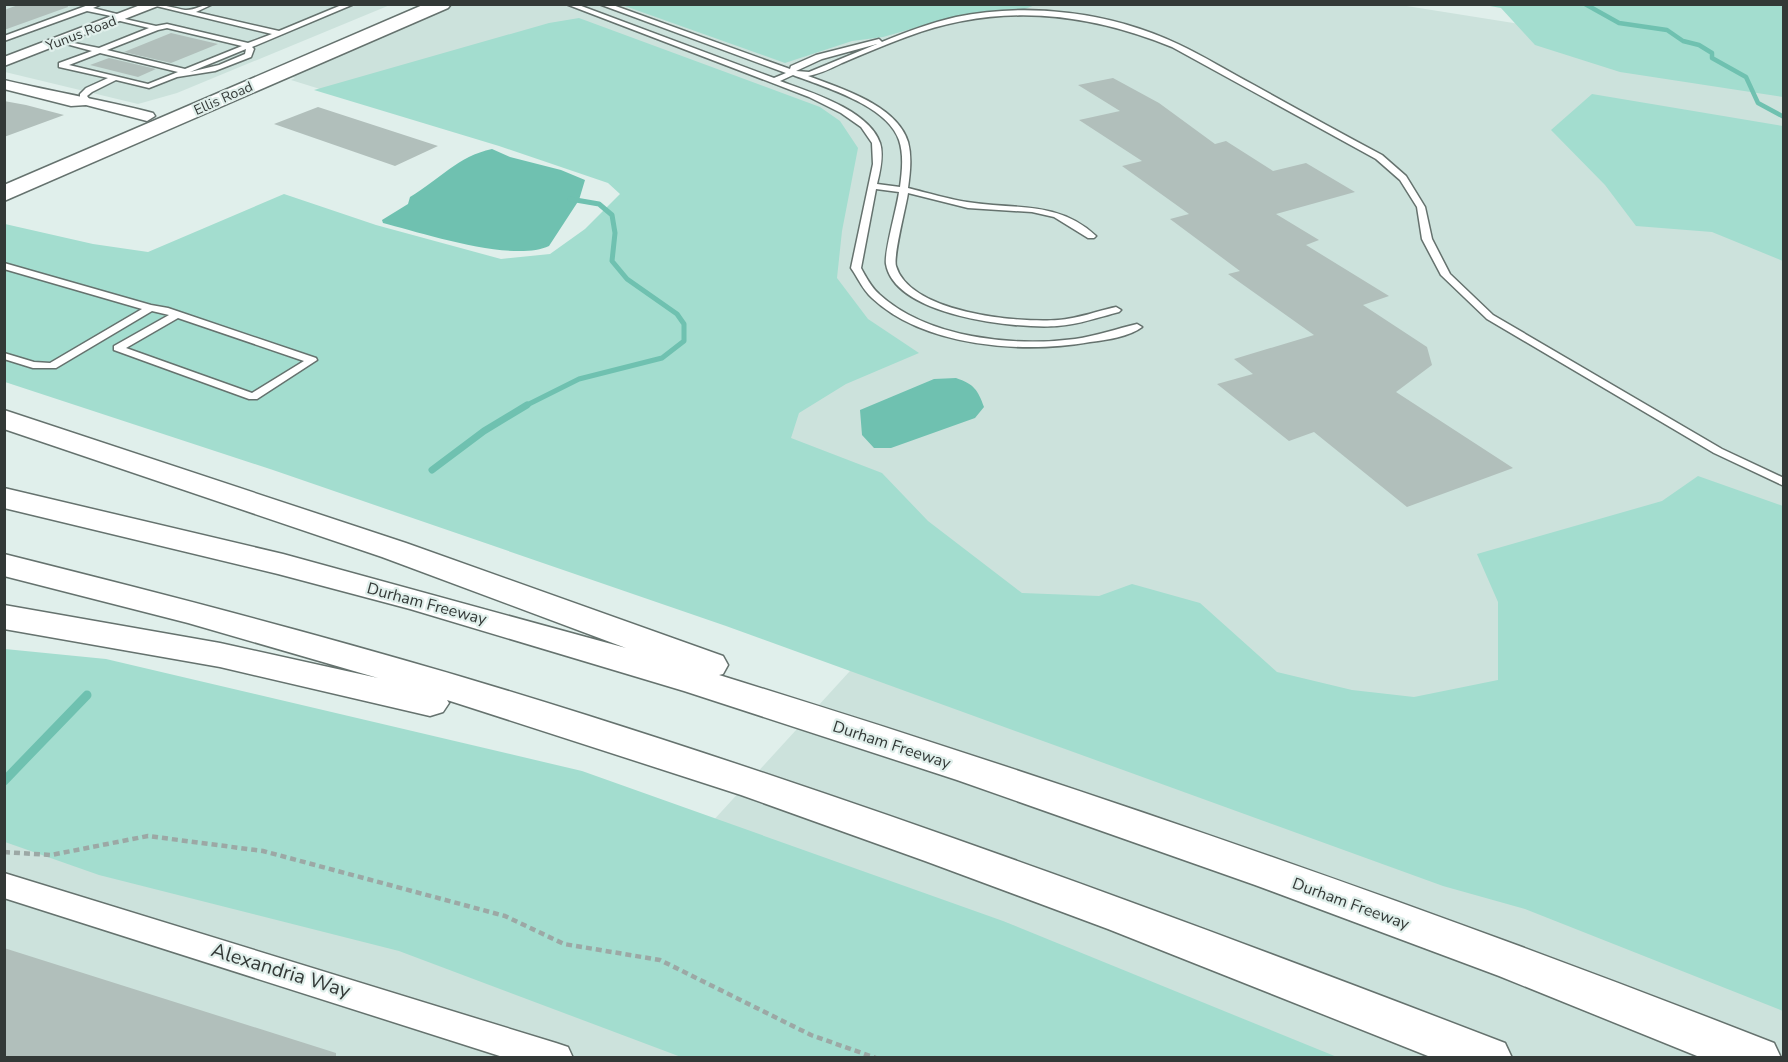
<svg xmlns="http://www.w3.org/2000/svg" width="1788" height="1062" viewBox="0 0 1788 1062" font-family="'Nunito Sans',sans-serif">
  <rect width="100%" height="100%" fill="#e0efeb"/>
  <!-- built -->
  <path fill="#cce2dc" d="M450,4H1394L1577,33L1783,41V1057L5,1058V728L606,938L881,637L482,491L790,235L291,80L295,78L285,75Z
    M4,5H390L177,93L138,104L5,72Z"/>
  <!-- green -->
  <path fill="#a3ddcf" d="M622,5H1035L1025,9L953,17L883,37L852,41L785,63Z
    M1484,5H1783V97L1620,72L1535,45L1501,8Z
    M579,18L820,107L840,121L858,148L842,231L837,278L868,319L919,353L846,384L799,413L791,438L882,473L928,521L1022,593L1099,596L1132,584L1200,603L1277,672L1352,690L1414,697L1498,680V602L1477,554L1662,501L1698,476L1783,506V1011L1525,909L1443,886L726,626L273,470L5,382V224L93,244L148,252L284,194L376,225L501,259L550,254L585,229L620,194L608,183L499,146L314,90L549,23Z
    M1592,94L1783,126V261L1712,232L1636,226L1605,185L1551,130Z
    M5,649L106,659L582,771L1003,921L1337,1057H681L399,951L99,875L5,842Z"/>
  <!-- water -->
  <path fill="#6fc1b0" d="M492,149L510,157L561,170L585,180L579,200L549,246C513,263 422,233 383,223L382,220L408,204L410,197C439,180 458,156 492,149Z
    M956,378C974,384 978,390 984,407L975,418L891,448H874L862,435L860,410L934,379Z"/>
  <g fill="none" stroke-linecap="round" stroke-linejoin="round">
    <!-- stream-far3 -->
    <path stroke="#6fc1b0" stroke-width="4.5" d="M1585,4L1619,23L1667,30L1683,41L1699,45L1712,53V58L1746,77L1758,103L1784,117"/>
    <!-- stream-far2 -->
    <path stroke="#6fc1b0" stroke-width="5" d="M525,406L579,379L662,358L684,341V324L677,314L627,279L612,261L615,233L612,215L599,204L570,199"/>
    <!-- stream-far1 -->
    <path stroke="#6fc1b0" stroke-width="7" d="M432,470L484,431L527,405"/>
    <!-- stream -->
    <path stroke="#6fc1b0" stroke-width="9" d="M4,781L87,695"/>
  </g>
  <!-- building -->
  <path fill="#b1bfbb" d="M21,4H67L68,7L4,30V10Z
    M171,33L218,44L171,63L124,52Z
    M109,58L156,69L138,77L90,65Z
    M1113,78L1159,103L1215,144L1226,141L1273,171L1306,163L1355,192L1276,214L1319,240L1306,245L1389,296L1363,305L1427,347L1432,365L1396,392L1513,468L1407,507L1314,432L1289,441L1217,384L1253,374L1234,359L1314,335L1228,274L1240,271L1170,219L1189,214L1122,166L1142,161L1079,120L1120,111L1078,85Z
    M4,101L26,105L64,115L4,137Z
    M318,107L438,146L395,166L274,124Z
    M4,948L336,1053V1058H4Z"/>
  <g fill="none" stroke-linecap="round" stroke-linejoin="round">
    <!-- lane casing -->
    <g stroke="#65726e" stroke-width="3">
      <path id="lane" d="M91,4H102L93,8L125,16V19L156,26L167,24L248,43L272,34L152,5C163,4 173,8 185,10C193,11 203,4 213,4L196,12L279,31L344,4H354L252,47L254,49L251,57L215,71L177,77L149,88L116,80L92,92L87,96L90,100L86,102L80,98V94L86,88L108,78L59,67V63L92,51L59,42V40L99,48L149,28L116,20V17L87,11L4,41V36ZM167,28L242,46L185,69L107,50L158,30ZM246,49L245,54L219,65L190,72ZM100,53L178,72L148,84L69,65Z
        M566,4H576L774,78L786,73L599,4H610L790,69L791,66L816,55L879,39L882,42C906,32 930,23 956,17C1028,2 1111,12 1178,44C1204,56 1229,72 1254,85C1297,109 1339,132 1382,155L1406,176L1425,207L1432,239L1450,274L1493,315L1722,449L1784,478V486L1714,453L1487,319L1441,275L1422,239L1417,207L1400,180L1376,159L1172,47C1083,11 997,3 906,37C884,45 863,54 842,63C832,68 820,74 808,76C840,88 897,105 908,142C912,157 910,173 908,188C928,193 948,199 967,202C1014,210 1057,200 1096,236L1094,238H1088L1054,217L1032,212L968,208L908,193C906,207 893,256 896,266C910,313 1017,323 1058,320C1077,319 1097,311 1116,307L1121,310L1119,312C1099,317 1078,325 1057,326C1015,329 895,316 886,264C884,252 897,208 899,192L876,189L861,268C866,277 871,287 879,294C927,338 1013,347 1075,339C1096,336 1116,329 1137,324L1142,327C1129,337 1106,340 1090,342C1023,354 924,347 872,298C863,290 858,278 851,268L873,164L872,143L861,127L841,113L809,97ZM877,44L809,72L796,71L822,59ZM793,75C824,87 887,105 899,140C904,155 902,172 900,187L877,184C880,172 884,155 880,143C869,110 810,92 780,81Z
        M4,263L151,305L168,308L316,358L317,360L257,399H249L114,350V346L169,315L152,311L56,368H33L4,359V353L34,362L50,363L142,309L4,269ZM178,318L304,361L252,393L126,348Z"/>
    </g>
    <!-- street casing -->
    <g stroke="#65726e" stroke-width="3">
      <path id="street" d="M143,4H163L4,66V57Z
        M4,80C54,92 103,100 153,113L155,116L147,121L86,105L71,106L4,89Z
        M4,873L556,1043L568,1047L573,1058H506L4,898Z"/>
    </g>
    <!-- secondary casing -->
    <g stroke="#65726e" stroke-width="3">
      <path id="secondary" d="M425,4H451L448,8L4,201V185Z"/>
    </g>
    <!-- highway casing -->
    <g stroke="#65726e" stroke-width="3">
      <path id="highway" d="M4,410L406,543L723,656L728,665L723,674L719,675C1075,785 1427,907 1774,1043L1781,1058H1702L1499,976L1255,885L957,780L684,691L410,609L278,574L4,508V488L283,554L626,648L382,557L4,429Z
        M4,554C200,603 394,654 586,715C896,813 1201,926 1505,1043L1512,1058H1433L1108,929L925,861L741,795L447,700L449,703L443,712L430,716L220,667L4,629V605L220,643L378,678L188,623L4,576Z"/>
    </g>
    <!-- path -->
    <path stroke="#9ca8a5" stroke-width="4.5" stroke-dasharray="6 4" stroke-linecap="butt" d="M4,852L51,855L148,836L263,851L505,916L564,944L660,960L811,1035L876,1058"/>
    <!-- lane -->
    <use href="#lane" fill="#fff" fill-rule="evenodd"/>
    <!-- street -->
    <use href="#street" fill="#fff" fill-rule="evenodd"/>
    <!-- secondary -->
    <use href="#secondary" fill="#fff" fill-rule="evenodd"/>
    <!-- highway -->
    <use href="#highway" fill="#fff" fill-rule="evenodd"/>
  </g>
  <g text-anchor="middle" stroke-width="4.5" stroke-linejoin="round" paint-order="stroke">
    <!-- far-street labels -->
    <g font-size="14" fill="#333937" stroke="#e0efeb">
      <text transform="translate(81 33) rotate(-21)" y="5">Yunus Road</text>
      <text transform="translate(223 98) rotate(-24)" y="5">Ellis Road</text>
    </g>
    <!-- street labels -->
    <g font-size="16" fill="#333937" stroke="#e0efeb">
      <text transform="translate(427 603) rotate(15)" y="6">Durham Freeway</text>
      <text transform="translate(892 744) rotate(18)" y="6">Durham Freeway</text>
      <text transform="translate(1351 903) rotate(20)" y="6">Durham Freeway</text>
    </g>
    <!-- near-street labels -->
    <g font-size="20" fill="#333937" stroke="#e0efeb">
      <text transform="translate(281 970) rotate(17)" y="7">Alexandria Way</text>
    </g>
  </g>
  <!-- border -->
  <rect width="1788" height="1062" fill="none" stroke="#333937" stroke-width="12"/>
</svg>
